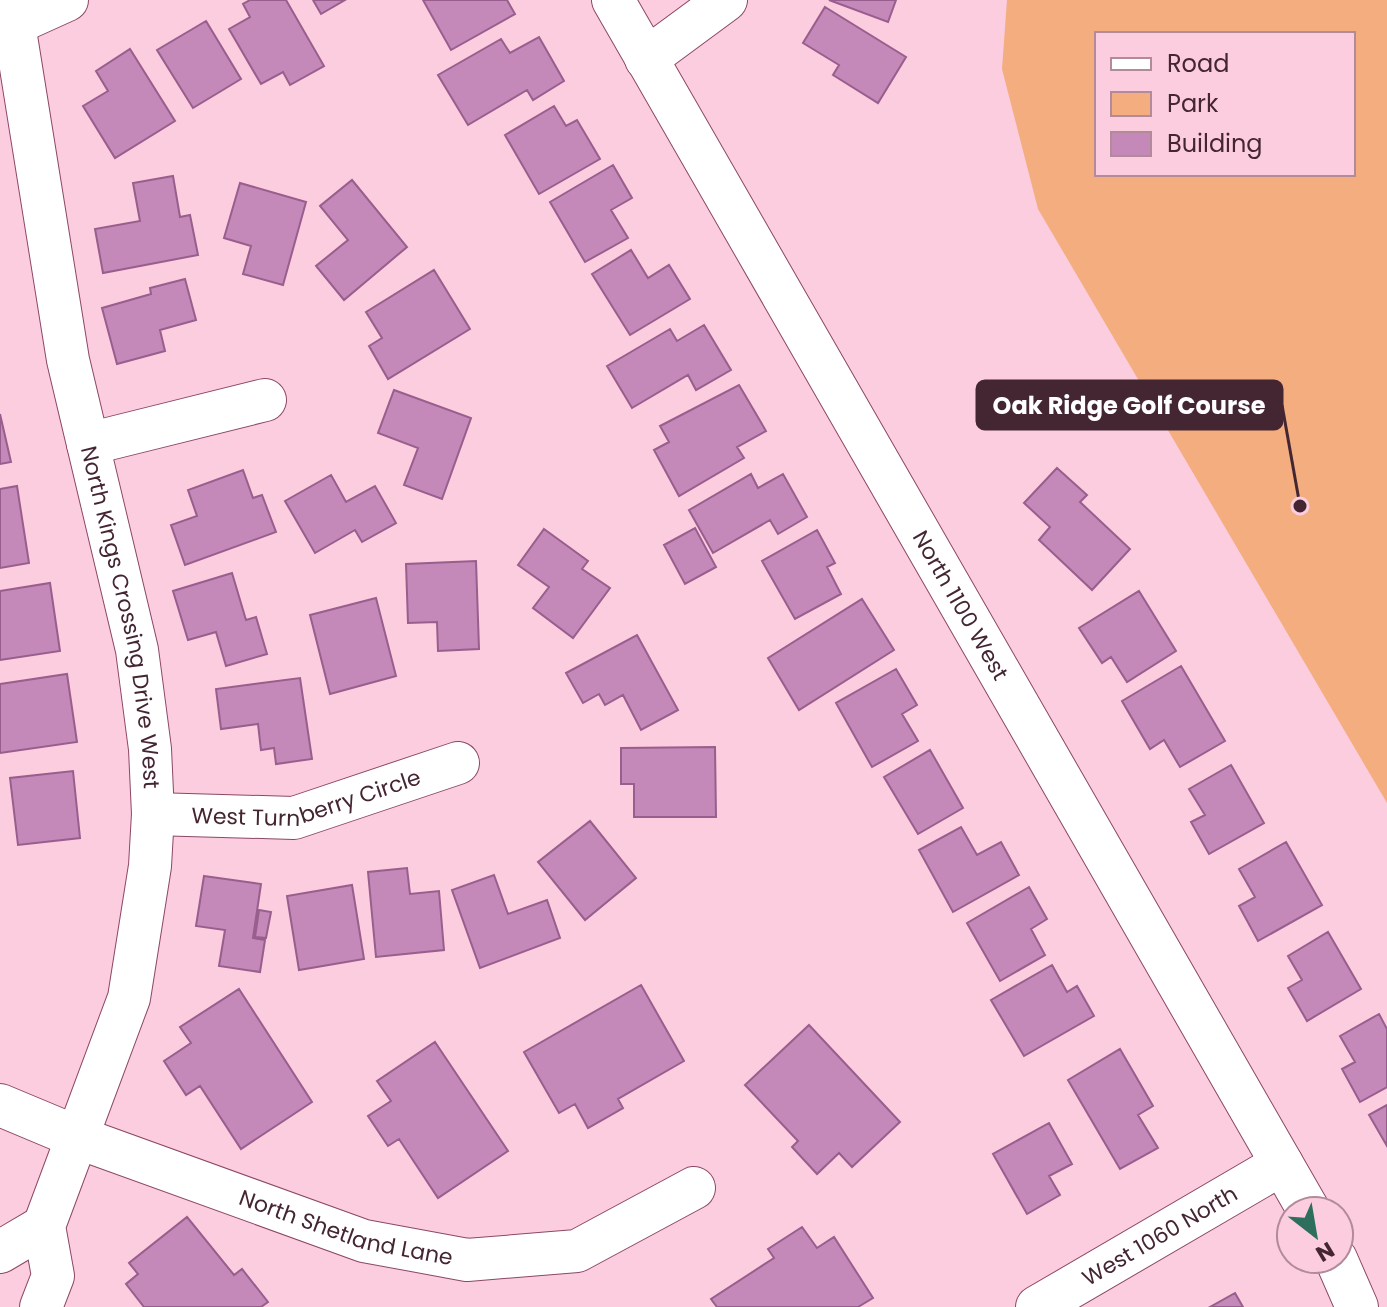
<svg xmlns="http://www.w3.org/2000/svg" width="1387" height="1307" viewBox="0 0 1387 1307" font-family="Poppins,sans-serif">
  <rect width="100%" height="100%" fill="#fcccdf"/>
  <!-- green -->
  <path fill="#f4ad7e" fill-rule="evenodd" d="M1007,0H1387V803L1038,209L1002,69ZM1097,34H1353V174H1097Z"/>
  <!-- building -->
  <path fill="#c488b9" stroke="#985e8d" stroke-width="2" d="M250,0H286L324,66L290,85L283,72L261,84L229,29L250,17L243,4Z
    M313,0H345L321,14Z
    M423,0H507L515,14L451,50Z
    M829,0H896L888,22Z
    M825,7L906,57L878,103L833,75L839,65L803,43Z
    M206,21L241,79L193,108L157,50Z
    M539,37L564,81L533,100L527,90L468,125L438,75L501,39L510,53Z
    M130,49L175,121L115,158L83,106L108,91L96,71Z
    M554,106L566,126L577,120L600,159L539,194L505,135Z
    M613,165L632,198L611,210L628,238L585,262L550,202Z
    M173,176L180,217L190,215L198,255L103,273L95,229L140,221L133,183Z
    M352,180L407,247L344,300L316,266L348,240L320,206Z
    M240,183L306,202L283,285L243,274L251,246L224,238Z
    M631,250L648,278L669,265L690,299L630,335L592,274Z
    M434,270L470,329L388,379L369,346L382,338L366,312Z
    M185,279L196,320L160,330L165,351L117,364L102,308L151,294L150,288Z
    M704,325L731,370L696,390L688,375L632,408L607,366L670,329L677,341Z
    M739,385L766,431L737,447L744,458L679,496L654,450L669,442L660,426Z
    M394,390L471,418L442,499L404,485L418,448L378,433Z
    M0,414L11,462L0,464Z
    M1057,468L1087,495L1080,502L1130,549L1092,590L1039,540L1050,527L1024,503Z
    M243,470L253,498L262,495L276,532L185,565L171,525L197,516L188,490Z
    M751,474L758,488L783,474L807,517L778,534L770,520L713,553L689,510Z
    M331,475L346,502L375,486L396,523L362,542L355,530L315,553L285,501Z
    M17,486L29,563L0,568V489Z
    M695,528L716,567L685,584L664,545Z
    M544,529L588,561L582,569L610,588L573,638L533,608L549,587L518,565Z
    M817,530L835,563L827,567L841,594L795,619L762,561Z
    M476,561L479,649L438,651L437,622L408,623L406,564Z
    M232,573L246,620L256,617L267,654L226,666L216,632L188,640L173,591Z
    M50,583L60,651L0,660V591Z
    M1139,591L1176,651L1127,682L1111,657L1102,663L1079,628Z
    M376,598L396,676L330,694L310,615Z
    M862,599L894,650L799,710L768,658Z
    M637,635L678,710L641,730L623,695L605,705L599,694L583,703L566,673Z
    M1181,666L1225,741L1180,767L1164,740L1150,749L1122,701Z
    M896,669L917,705L902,714L918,741L872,767L836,703Z
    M67,674L77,742L0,753V684Z
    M300,678L312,759L276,764L274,748L261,750L258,724L221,729L216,689Z
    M715,747L716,817H634V784H621V748Z
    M930,750L963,808L918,834L884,777Z
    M1231,765L1264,823L1209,854L1191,822L1205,815L1189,789Z
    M73,771L80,838L18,845L10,778Z
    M590,821L636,878L585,920L538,862Z
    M961,827L977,855L1001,842L1019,875L953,912L919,850Z
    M1286,842L1322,905L1258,941L1239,906L1255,897L1239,869Z
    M407,868L410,894L439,891L444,950L376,957L368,872Z
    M494,875L508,914L547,900L560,938L480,968L452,890Z
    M204,876L261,884L253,938L265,940L260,972L219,966L225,930L196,926Z
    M352,885L364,959L299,970L287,896Z
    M1029,887L1047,919L1031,929L1045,955L1000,981L967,923Z
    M259,910L271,912L266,938L255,937Z
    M1328,932L1361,989L1307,1021L1288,988L1302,980L1288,956Z
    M1052,965L1067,992L1077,986L1094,1016L1024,1056L991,1000Z
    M641,985L684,1061L618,1099L623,1108L588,1128L575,1104L559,1113L524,1052Z
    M239,989L312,1102L241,1149L200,1086L186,1095L164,1061L191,1043L180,1027Z
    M1379,1014L1387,1029V1087L1360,1102L1342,1069L1355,1062L1340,1036Z
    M809,1025L900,1122L852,1167L839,1153L817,1174L792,1147L798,1141L745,1085Z
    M435,1042L508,1151L438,1198L399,1139L388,1146L368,1116L391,1101L377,1081Z
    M1120,1049L1153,1106L1138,1115L1158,1148L1120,1169L1068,1080Z
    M1387,1105V1146L1369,1115Z
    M1049,1123L1072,1164L1049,1176L1060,1195L1027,1214L993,1154Z
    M187,1217L234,1275L242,1269L268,1302L261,1307H144L126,1284L138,1274L129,1263Z
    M802,1227L817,1248L834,1237L873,1298L858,1307H717L711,1299L774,1258L768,1249Z
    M1235,1293L1243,1307H1210Z"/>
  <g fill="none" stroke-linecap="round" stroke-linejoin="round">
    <!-- minor casing -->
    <g stroke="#8b4866" stroke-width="44">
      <g id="minor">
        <path id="s1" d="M613,0L1309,1211"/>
        <path id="s2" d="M0,4L14,24L68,360L137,650L150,749L153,814L150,866L129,998L44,1226L53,1276L41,1307"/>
        <path d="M14,24L67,0"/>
        <path d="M646,59L726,0"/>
        <path d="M88,444L265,400"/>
        <path id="s3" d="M153,814L294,818L458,763"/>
        <path id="s4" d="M0,1105L79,1138L364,1241L467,1260L577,1251L694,1188"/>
        <path d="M0,1252L44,1226"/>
        <path d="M1336,1259L1357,1307"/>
        <path id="s5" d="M1037,1307L1282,1164"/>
      </g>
    </g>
    <!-- minor -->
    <use href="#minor" stroke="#fff" stroke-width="42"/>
  </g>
  <g text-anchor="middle" stroke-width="6" stroke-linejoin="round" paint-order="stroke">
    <!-- street labels -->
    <g font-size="22" fill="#442633" stroke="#fcccdf">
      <text dy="8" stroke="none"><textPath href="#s1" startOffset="698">North 1100 West</textPath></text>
      <text dy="8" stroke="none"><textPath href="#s2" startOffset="628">North Kings Crossing Drive West</textPath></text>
      <text dy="8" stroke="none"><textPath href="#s3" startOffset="156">West Turnberry Circle</textPath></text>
      <text dy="8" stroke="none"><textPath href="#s4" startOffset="368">North Shetland Lane</textPath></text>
      <text dy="8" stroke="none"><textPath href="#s5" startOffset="142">West 1060 North</textPath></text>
    </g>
  </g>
  <!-- callouts -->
  <path fill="none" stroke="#442633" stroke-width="3" d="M1300 506L1282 405"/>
  <circle fill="#442633" stroke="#fcccdf" stroke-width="3" cx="1300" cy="506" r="8"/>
  <rect fill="#442633" stroke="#442633" stroke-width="3" x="977" y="381" width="305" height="48" rx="8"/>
  <g font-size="24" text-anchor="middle" font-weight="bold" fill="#fff">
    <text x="1129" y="414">Oak Ridge Golf Course</text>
  </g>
  <!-- legend -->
  <rect x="1095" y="32" width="260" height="144" fill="#fcccdf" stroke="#b28a9a" stroke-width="2"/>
  <rect x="1111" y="58" width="40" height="12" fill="#ffffff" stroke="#b28a9a" stroke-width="2"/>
  <text x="1167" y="72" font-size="24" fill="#442633">Road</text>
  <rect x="1111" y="92" width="40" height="24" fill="#f4ad7e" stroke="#b28a9a" stroke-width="2"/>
  <text x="1167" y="112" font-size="24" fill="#442633">Park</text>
  <rect x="1111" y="132" width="40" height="24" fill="#c488b9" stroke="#b28a9a" stroke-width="2"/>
  <text x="1167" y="152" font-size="24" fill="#442633">Building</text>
  <!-- north arrow -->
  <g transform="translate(1315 1235) rotate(149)"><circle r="38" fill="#fcccdf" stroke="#b28a9a" stroke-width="2"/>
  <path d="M0-6L14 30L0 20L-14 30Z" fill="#2d6e5d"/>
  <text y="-12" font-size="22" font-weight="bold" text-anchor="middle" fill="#442633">N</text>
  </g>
</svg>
